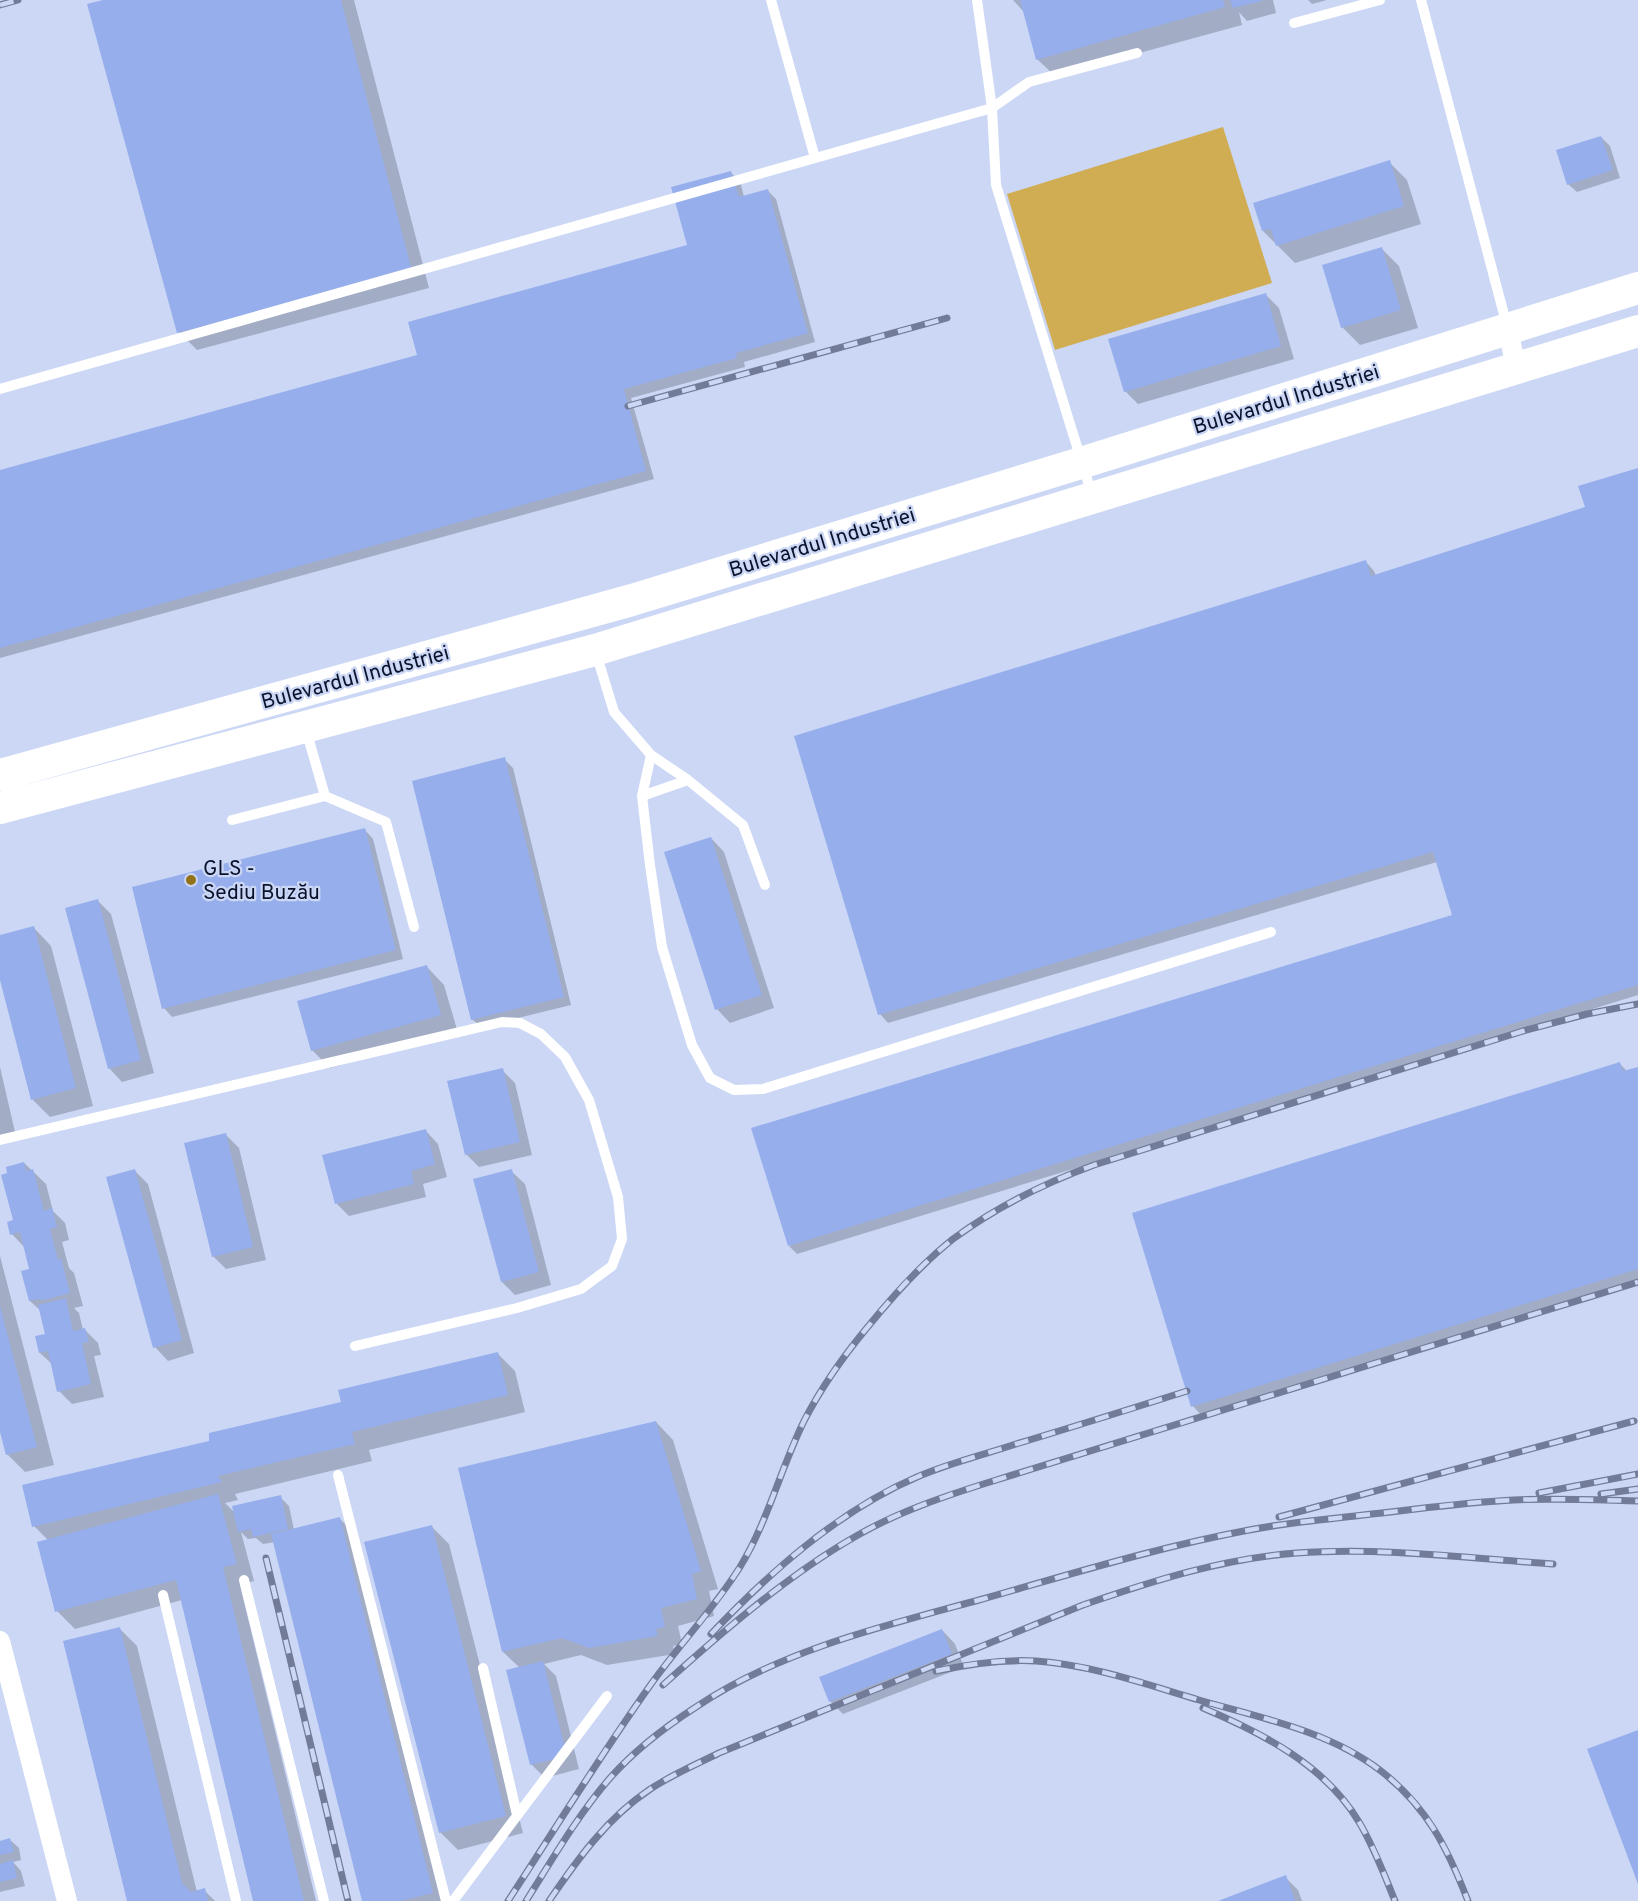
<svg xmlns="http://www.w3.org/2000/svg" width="1638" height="1901" viewBox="0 0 1638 1901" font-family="Overpass,sans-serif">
  <rect width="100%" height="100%" fill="#cbd7f5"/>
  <!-- green -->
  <path fill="#d0ad53" d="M1223,127L1272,283L1055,350L1007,194Z"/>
  <!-- shadow -->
  <path fill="#0003" d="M109,0H354L429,288L197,350L179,332Z
    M1013,0H1273L1276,13L1247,21L1239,12L1242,25L1055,76L1037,59L1024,12Z
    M1308,0H1327L1312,4Z
    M1601,137L1610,146L1620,178L1577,192L1568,184Z
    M1389,162L1407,180L1421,224L1295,263L1263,231Z
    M731,173L740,181L744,197L768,191L776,199L815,342L744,362L745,367L631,398L654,479L0,658V471L419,356L689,246Z
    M1381,248L1399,266L1418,328L1360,345L1342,327Z
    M1266,295L1279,308L1294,359L1138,404L1125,391Z
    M1638,469V995L797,1254L789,1246L1454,916L1437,862L888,1023L880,1014L1366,562L1374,571L1376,576L1587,508Z
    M504,759L513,768L571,1005L481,1027L472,1019Z
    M365,830L373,839L403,959L172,1017L164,1008Z
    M711,838L724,852L774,1008L730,1023L717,1009Z
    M98,901L111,914L154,1073L122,1082L109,1068Z
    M34,928L51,946L93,1106L50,1117L32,1099L0,974V936Z
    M427,967L444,985L458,1033L330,1068L312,1050Z
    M1620,1064L1628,1072L1638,1068V1280L1201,1415L1193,1406Z
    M0,1067L15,1132L0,1136Z
    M502,1070L515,1083L532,1155L479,1167L466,1154Z
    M425,1130L438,1144L447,1177L423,1184L426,1197L349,1216L336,1203Z
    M225,1134L239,1148L266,1260L226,1269L213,1256Z
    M24,1163L46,1184L53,1211L65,1223L69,1240L62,1242L69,1268L74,1273L83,1306L74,1308L79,1313L83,1330H85L98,1343L101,1355L94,1356L104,1397L72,1404L59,1391L53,1365L40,1353L47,1335L42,1312L30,1301L31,1270L25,1248L12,1234Z
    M135,1171L148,1184L194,1353L168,1361L155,1347Z
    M511,1171L525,1184L551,1285L515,1295L502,1282Z
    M0,1256L54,1465L25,1472L7,1454L0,1426Z
    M497,1353L515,1371L525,1412L369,1450L372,1461L235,1494L238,1500L225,1503L235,1513L280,1497L289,1506L294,1530L340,1519L353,1532L444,1901H363L275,1542L263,1544L256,1538L248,1539L241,1532L254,1581L240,1585L316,1901H255L182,1600L75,1629L57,1611L48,1540L34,1526L211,1443L343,1403Z
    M656,1422L673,1440L718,1589L709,1591L714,1616L678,1626L682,1644L673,1646L675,1654L607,1665L581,1655L544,1664L556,1676L579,1769L545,1778L531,1764L520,1668L503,1652Z
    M432,1527L449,1544L523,1833L458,1850L440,1832Z
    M120,1629L137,1646L197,1892L204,1890L215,1901H128Z
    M942,1630L955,1644L964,1667L843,1714L830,1701Z
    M10,1840L19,1848L21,1860L13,1862L21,1871L25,1886L0,1892V1842Z
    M1285,1877L1298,1890L1302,1901H1222Z"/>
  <!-- building -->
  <path fill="#96aeec" d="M103,0H341L412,271L177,333L87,4Z
    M1020,0H1223L1225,7L1036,60Z
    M1230,0H1262V1L1233,8Z
    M1601,136L1613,170L1567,185L1556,150Z
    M1390,160L1404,206L1276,246L1271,229L1262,231L1253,203Z
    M731,171L739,197L768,189L808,333L736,353L737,358L624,389L646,471L0,648V470L417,355L408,322L687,245L671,187Z
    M1382,247L1401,310L1341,328L1322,265Z
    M1266,293L1281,346L1124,392L1108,339Z
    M1638,468V985L788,1246L751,1128L1452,915L1433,852L878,1015L794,736L1366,560L1371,576L1585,507L1578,486Z
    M505,757L564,997L471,1020L412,781Z
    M365,828L396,950L162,1009L132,887Z
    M711,837L762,995L715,1010L664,852Z
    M98,899L141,1060L108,1069L65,908Z
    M34,926L76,1088L31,1100L0,980V935Z
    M427,965L441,1015L311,1051L297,1001Z
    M1620,1062L1623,1071L1638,1067V1269L1191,1407L1132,1213Z
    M503,1068L520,1142L465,1155L447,1081Z
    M426,1129L435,1164L411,1171L414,1184L335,1204L322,1155Z
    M226,1133L253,1247L212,1257L184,1143Z
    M24,1162L26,1171L33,1169L44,1211L52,1208L57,1227L50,1229L58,1260L61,1258L70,1293L44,1300L39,1299L29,1301L21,1271L29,1269L20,1232L10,1235L7,1222L13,1220L1,1175L7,1173L6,1167Z
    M135,1169L182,1340L153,1348L106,1177Z
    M512,1169L539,1272L501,1282L473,1179Z
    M66,1298L73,1331L85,1328L89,1342L82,1343L91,1384L57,1392L48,1351L39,1353L35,1336L45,1334L38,1305Z
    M0,1306L37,1447L6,1455L0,1432Z
    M498,1352L508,1395L352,1432L355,1444L218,1476L222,1482L32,1527L22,1485L209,1441V1433L341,1402L338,1390Z
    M656,1421L701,1571L692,1574L697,1599L661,1608L665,1627L656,1629L658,1636L589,1648L562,1638L502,1652L458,1468Z
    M218,1494L237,1564L223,1567L304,1901H253L176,1580L55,1612L37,1542Z
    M281,1495L288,1529L253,1537L251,1529L238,1532L232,1506Z
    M340,1517L433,1893L400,1901H362L271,1534Z
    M432,1525L506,1816L439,1833L364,1542Z
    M120,1627L182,1883L191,1892L205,1888L208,1901H127L63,1641Z
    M942,1629L952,1654L829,1702L819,1677Z
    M543,1661L567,1756L530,1765L506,1670Z
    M1638,1730V1884L1587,1749Z
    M10,1838L14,1852L0,1855V1841Z
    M13,1860L17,1878L0,1882V1864Z
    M1286,1875L1295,1901H1218Z"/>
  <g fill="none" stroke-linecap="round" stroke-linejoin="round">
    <!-- lane -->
    <path stroke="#fff" stroke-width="10" d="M771,0L815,158
      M977,0L992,108L996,185L1092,495
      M1421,0L1507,326
      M1294,23L1380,0
      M0,389L992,108L1029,82L1137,53
      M596,653L614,712L651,755L688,780L743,825L765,885
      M306,730L325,796L386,822L414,927
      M651,755L642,796L650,865L662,947L692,1045L710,1078L734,1090L763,1089L1271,932
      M642,796L688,780
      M232,820L325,796
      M0,1140L502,1022L520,1023L541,1034L565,1057L589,1100L618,1197L622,1239L612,1266L581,1289L517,1308L355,1346
      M338,1475L446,1901
      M244,1580L324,1901
      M163,1595L236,1901
      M483,1668L517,1815
      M453,1901L607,1696"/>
    <!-- street -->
    <path stroke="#fff" stroke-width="20" d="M1508,329L1516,368
      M0,1641L67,1901"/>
    <!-- primary -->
    <path stroke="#fff" stroke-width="32" d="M0,775L632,600L1081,463L1638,288
      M0,808L595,650L1638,331"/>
    <!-- rail casing -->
    <g stroke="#727c98" stroke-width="7">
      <path id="rail" d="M0,5L18,0
        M628,406L947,318
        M1539,1493L1638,1474
        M1601,1494L1638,1489
        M1279,1517L1634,1421
        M266,1558L348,1901
        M711,1634C769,1573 838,1511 917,1477C949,1463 983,1455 1016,1444C1073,1427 1130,1409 1187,1391
        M936,1671C969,1664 1002,1659 1036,1661C1092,1665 1145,1684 1199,1700C1261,1718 1329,1731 1381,1771C1427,1807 1447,1847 1468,1901
        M663,1685C722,1632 789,1574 858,1535C900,1511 948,1495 993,1481L1638,1282
        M1203,1708C1262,1733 1325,1765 1359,1822C1374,1847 1384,1874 1395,1901
        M508,1901C555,1829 600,1756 649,1687C678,1646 713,1610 740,1567C768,1521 780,1470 804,1421C821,1388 842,1358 866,1329C892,1297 920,1265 953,1239C996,1207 1045,1183 1094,1165L1523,1031L1587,1014L1638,1004
        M526,1901C552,1860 577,1816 610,1778C634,1751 665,1727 696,1707C779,1651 883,1626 979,1600C1068,1575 1158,1547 1249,1530C1290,1522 1331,1519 1372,1514C1419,1509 1467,1502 1514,1500C1555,1498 1597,1500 1638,1501
        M549,1901C577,1860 607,1818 649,1790C671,1775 695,1765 719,1753L1083,1605C1152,1581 1224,1558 1297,1553C1382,1547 1468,1558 1553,1564"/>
    </g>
    <!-- rail -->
    <use href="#rail" stroke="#cbd7f5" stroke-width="4.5" stroke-dasharray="14" stroke-linecap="butt"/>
  </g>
  <!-- markers -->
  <circle fill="#927319" stroke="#cbd7f5" stroke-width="2" cx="191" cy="880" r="6"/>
  <g text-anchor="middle" stroke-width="4.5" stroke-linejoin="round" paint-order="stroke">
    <!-- street labels -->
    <g font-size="21" fill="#0a122b" stroke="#cbd7f5">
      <text transform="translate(1286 399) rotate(-17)" y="7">Bulevardul Industriei</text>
      <text transform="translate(822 542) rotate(-17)" y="7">Bulevardul Industriei</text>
      <text transform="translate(355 677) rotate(-15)" y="7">Bulevardul Industriei</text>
    </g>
    <!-- poi labels -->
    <g font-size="21" fill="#0a122b" stroke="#cbd7f5" text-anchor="start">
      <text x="203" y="875">GLS -<tspan x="203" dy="24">Sediu Buzău</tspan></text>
    </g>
  </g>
</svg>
